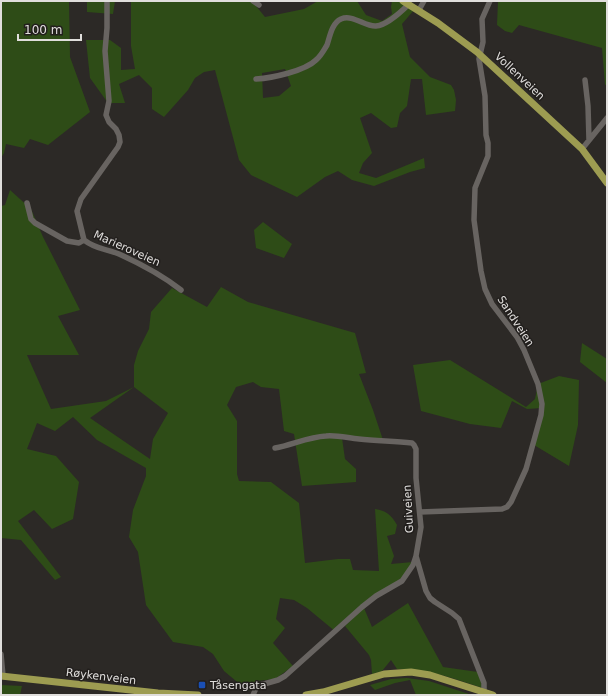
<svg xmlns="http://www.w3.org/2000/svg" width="608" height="696" viewBox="0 0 608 696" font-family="'DejaVu Sans',sans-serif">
  <rect width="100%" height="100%" fill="#2c2926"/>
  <!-- green -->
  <path fill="#2e4c17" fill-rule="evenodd" d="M1,1H69L70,57L90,112L48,145L30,139L24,148L6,144L4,153L1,158Z
    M87,1H115L113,14L87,12Z
    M131,1H252L265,17L304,9L318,1H357L366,15L382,21L392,14L391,7L392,1H399L414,10L402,24L410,57L430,77L451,85L454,90L456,100L455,111L426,115L422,79H411L407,106L400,113L397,127L391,128L371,113L360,118L372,153L363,163L359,173L376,178L424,158L425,168L410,172L374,186L352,180L338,171L325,177L297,197L251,175L239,160L215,70L204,72L195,78L188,90L164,117L152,109V88L139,75L119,84L125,103H108L90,78L86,40H110L121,48V70L135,69L131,46ZM285,69L291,86L279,96L263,98L262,73Z
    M498,1H607V84L605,85L602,48L519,25L512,33L505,31L497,25Z
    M10,190L31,209L43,237L80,310L58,316L79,355H27L51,409L106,401L134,387V365L138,351L149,329L151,312L172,288L207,307L221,287L248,302L355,333L366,373L359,374L373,410L383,440L342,438L345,459L356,469V482L302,486L294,434L284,431L279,389L261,387L253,382L236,387L227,405L237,421V474L239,481L271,482L299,503L305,563L338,559H350L353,570L379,571L375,509C386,511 391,514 397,525L395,534L387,536L394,556L391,564L413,562L401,581L373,599L336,632L307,608L294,600L280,598L276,619L285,628L273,643L293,666L275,679L256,681L248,691L224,671L213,654L203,647L173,642L146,605L138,552L129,537L133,510L146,476V468L97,440L73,417L55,431L37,423L27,449L56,456L79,482L73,519L52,529L34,510L18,521L61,577L55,580L21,540L1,538V206L5,205ZM134,387L168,413L153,439L150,459L90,418Z
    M263,222L292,244L284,258L256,248L254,230Z
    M582,343L607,359V383L580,362Z
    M450,360L526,407L535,399L538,384L559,376L579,380L578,425L569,466L534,445L542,408L527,409L512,401L501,428L470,424L421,411L413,365Z
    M408,603L443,667L478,672L483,688C455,679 427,668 397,669L391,660L382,671L372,674L371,660L369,655L345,626L364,608L372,627Z
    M407,678L429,681L472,695H416L410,680L395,683L375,690L370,685L391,679Z
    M1,685L22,686L20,695H1Z"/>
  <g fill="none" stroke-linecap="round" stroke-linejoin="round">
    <!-- minor -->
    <path stroke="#686461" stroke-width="5.5" d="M107,1V28L105,51L109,101L106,115L109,122L116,129L119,135L120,142L118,147L81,199L77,211L84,240C97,250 105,248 119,254C141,264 162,275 181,290
      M253,1L259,5
      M419,10L424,1
      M256,79C272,78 305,71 316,60C321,56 324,50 327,45C330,36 332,23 341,19C353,14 365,27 376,26C387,25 401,12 409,4
      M585,80L588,106L589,140
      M582,149L607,118
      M27,203L31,219L35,223L67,241L79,243L84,240
      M275,448C292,445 308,437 326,436C337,435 348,438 359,439C377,441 394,441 412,443L414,445L416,449V478L421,527L416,556L426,591L430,598L435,602L452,613L459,619L484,683V691
      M420,512L502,509L507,507L511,502L526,469L541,415L542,404L538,384L524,350L517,337L492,304L485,289L481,271L477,242L474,220L475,188L488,156V143L486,135L485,96L479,59L483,42L482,19L490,1
      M1,654L3,676
      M253,695L257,686L278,680L285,676L362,607L376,596L402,581L413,565L416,556"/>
    <!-- major -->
    <path stroke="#9d9c51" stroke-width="7" d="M403,1L438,23L477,52L582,149L607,183
      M1,676L158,693L198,695
      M306,695L323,692L384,674L411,672L430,675L493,695"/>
  </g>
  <!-- markers -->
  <rect fill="#1a4fb4" stroke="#221f1d" stroke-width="1.5" x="198" y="681" width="8" height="8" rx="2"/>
  <g text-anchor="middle" stroke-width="3" stroke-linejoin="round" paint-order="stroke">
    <!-- street labels -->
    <g font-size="11" fill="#e0dedc" stroke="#221f1d">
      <text transform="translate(520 76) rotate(43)" y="4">Vollenveien</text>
      <text transform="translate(127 248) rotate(24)" y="4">Marieroveien</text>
      <text transform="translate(516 321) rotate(57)" y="4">Sandveien</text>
      <text transform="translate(408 509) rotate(-93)" y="4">Guiveien</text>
      <text transform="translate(101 676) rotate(7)" y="4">Røykenveien</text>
    </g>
    <!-- poi labels -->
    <g font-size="11" fill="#e0dedc" stroke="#221f1d" text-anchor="start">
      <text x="210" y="689">Tåsengata</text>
    </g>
  </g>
  <!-- border -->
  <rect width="608" height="696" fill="none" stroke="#e0dedc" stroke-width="4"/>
  <!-- scale -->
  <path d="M18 34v6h63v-6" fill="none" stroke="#e0dedc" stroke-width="2"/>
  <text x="24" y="34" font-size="12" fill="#e0dedc" stroke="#221f1d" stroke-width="3" paint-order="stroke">100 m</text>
</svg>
